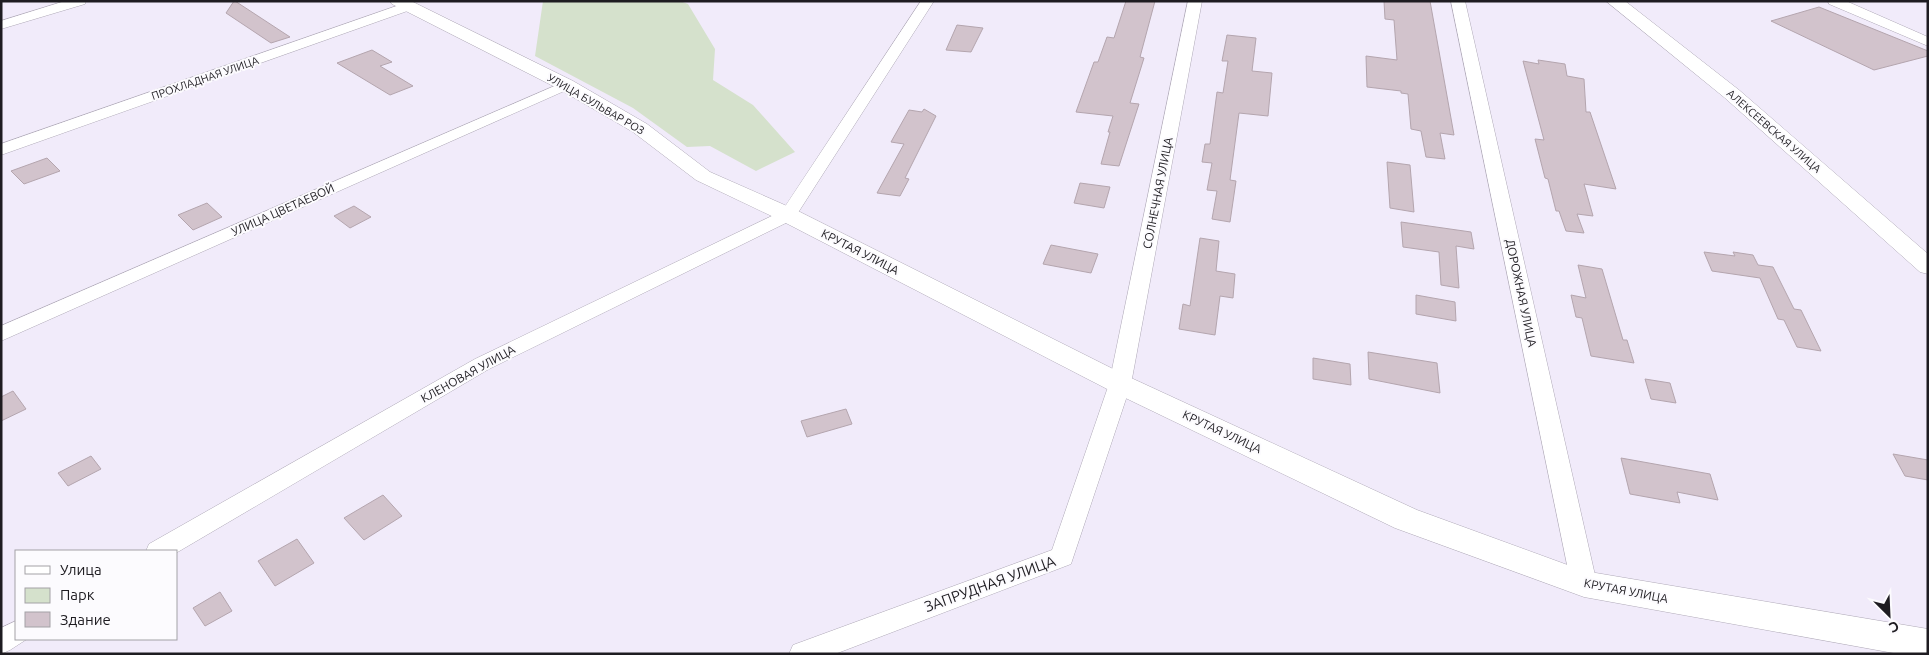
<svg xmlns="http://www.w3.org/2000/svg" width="1929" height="655" viewBox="0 0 1929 655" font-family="Ubuntu,sans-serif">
  <rect width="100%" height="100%" fill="#f1ebfa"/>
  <!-- green -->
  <path fill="#d5e1cc" d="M543,1H680L688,4L715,49L713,80L753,105L795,152L756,171L710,146L687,147L633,108L535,56Z"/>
  <!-- building -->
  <path fill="#d2c3cc" stroke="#b4a5ae" d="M234,1H235L290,37L271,43L226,13Z
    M1126,1H1155L1140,57L1144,58L1130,103L1139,104L1119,166L1101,164L1110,132H1108L1113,116L1076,112L1094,62H1098L1107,37L1114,38Z
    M1384,1H1430L1454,135L1440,133L1445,159L1426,157L1421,131L1411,129L1408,94L1401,93V91L1367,87L1366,56L1397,60L1394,20L1385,19Z
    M1819,7L1928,51V56L1874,70L1771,21Z
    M957,25L983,28L971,52L946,50Z
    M1227,35L1256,38L1252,71L1272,73L1268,116L1239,113L1230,180L1236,181L1230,222L1212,219L1217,191L1207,190L1212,163L1202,162L1205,144H1210L1217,92L1223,93L1228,61H1222Z
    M372,50L392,62L380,66L413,86L390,95L337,63Z
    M1538,60L1565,64L1567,76L1584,79L1586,112H1590L1616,189L1584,184L1593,216L1577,214L1584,233L1566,231L1559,211H1556L1548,179L1545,178L1535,139L1544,140L1523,61L1539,64Z
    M924,109L936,116L905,178L909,179L900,196L877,193L904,144L891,142L909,110L922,112Z
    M47,158L60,171L24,184L11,171Z
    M1387,162L1410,165L1414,212L1390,208Z
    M1080,183L1110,187L1104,208L1074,203Z
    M207,203L222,217L193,230L178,215Z
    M354,206L371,217L350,228L334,216Z
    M1401,222L1471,232L1474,249L1456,246L1459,288L1441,285L1439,252L1403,247Z
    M1200,238L1219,241L1216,271L1235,274L1233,298L1220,296L1215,335L1179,329L1183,304L1190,306Z
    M1051,245L1098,254L1091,273L1043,264Z
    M1704,252L1735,256L1733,252L1753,255L1758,265L1773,267L1794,309L1801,310L1821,351L1797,347L1784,320L1778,319L1760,278L1712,271Z
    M1578,265L1602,269L1623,340H1627L1634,363L1591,356L1582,318L1576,317L1571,295L1586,298Z
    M1416,295L1455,302L1456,321L1416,314Z
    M1368,352L1437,363L1440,393L1369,379Z
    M1313,358L1350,364L1351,385L1313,379Z
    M1645,379L1670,383L1676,403L1651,399Z
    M13,391L26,409L1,421V397Z
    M846,409L852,424L807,437L801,421Z
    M1893,454L1928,460V480L1905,476Z
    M91,456L101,469L68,486L58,473Z
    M1621,458L1710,474L1718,500L1677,492L1680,503L1630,494Z
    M383,495L402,516L364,540L344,518Z
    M297,539L314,563L275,586L258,561Z
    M220,592L232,611L205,626L193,608Z"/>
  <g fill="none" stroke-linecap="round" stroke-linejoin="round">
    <!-- minor casing -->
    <g stroke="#afa9b7" stroke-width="1">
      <path id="minor" d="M65,1H86L85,4L1,29V21Z
        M921,1H934L794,219L489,369L176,553L146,551L149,544L475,359L782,211Z
        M1188,1H1202L1131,384L1071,564L835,654H789L793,645L1052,550L1109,384Z
        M1451,1H1465L1597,584L1593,592L1584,595L1575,592L1571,584Z
        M1828,1H1846L1928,37V46L1829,4Z
        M408,2L413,3L415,6L413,9L1,155V144Z
        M566,81L571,82L573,85L571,88L1,341V326Z
        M16,621V639H27L10,650L1,654V628Z"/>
    </g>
    <!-- tertiary casing -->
    <g stroke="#afa9b7" stroke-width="1">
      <path id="tertiary" d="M390,1H411L573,81L647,124L710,172L796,210L1129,377L1417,510L1584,571L1928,629V654H1899L1584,597L1395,528L1111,391L780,220L696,180L633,132L559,89L392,4Z
        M1606,1H1625L1739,90L1928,254V274L1920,272L1725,98Z"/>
    </g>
    <!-- minor -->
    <use href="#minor" fill="#fff" fill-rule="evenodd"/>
    <!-- tertiary -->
    <use href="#tertiary" fill="#fff" fill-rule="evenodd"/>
  </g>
  <g text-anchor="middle" stroke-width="4" stroke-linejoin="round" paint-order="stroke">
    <!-- far-street labels -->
    <g font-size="11" fill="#1e1c21" stroke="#fcfbfe">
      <text transform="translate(205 78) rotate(-19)" y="4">ПРОХЛАДНАЯ УЛИЦА</text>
      <text transform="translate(596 104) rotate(30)" y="4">УЛИЦА БУЛЬВАР РОЗ</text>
      <text transform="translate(1774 131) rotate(41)" y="4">АЛЕКСЕЕВСКАЯ УЛИЦА</text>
    </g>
    <!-- street labels -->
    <g font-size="12" fill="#1e1c21" stroke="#fcfbfe">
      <text transform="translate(1158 193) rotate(-79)" y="4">СОЛНЕЧНАЯ УЛИЦА</text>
      <text transform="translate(283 210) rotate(-24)" y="4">УЛИЦА ЦВЕТАЕВОЙ</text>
      <text transform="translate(860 252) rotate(27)" y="4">КРУТАЯ УЛИЦА</text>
      <text transform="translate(1521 293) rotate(78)" y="4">ДОРОЖНАЯ УЛИЦА</text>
      <text transform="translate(468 374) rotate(-29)" y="4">КЛЕНОВАЯ УЛИЦА</text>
      <text transform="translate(1222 432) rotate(25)" y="4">КРУТАЯ УЛИЦА</text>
      <text transform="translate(1626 591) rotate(11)" y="4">КРУТАЯ УЛИЦА</text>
    </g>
    <!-- near-street labels -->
    <g font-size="15" fill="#1e1c21" stroke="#fcfbfe">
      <text transform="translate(990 584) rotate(-20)" y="5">ЗАПРУДНАЯ УЛИЦА</text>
    </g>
  </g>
  <!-- border -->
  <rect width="1929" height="655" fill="none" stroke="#1e1c21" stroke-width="5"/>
  <!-- legend -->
  <rect x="15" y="550" width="162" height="90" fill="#fcfbfe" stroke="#a3a2a6"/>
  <rect x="25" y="566" width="25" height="8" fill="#ffffff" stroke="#a3a2a6"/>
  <text x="60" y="575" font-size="15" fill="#1e1c21">Улица</text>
  <rect x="25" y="588" width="25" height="15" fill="#d5e1cc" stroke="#a3a2a6"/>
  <text x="60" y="600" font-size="15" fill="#1e1c21">Парк</text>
  <rect x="25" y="612" width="25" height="15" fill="#d2c3cc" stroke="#a3a2a6"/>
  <text x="60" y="625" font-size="15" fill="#1e1c21">Здание</text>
  <!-- north arrow -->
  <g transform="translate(1889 615) rotate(156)" stroke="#fcfbfe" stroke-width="4" paint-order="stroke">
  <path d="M0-4L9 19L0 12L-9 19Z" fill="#1e1c21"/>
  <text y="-8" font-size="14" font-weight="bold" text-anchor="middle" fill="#1e1c21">С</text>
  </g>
</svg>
